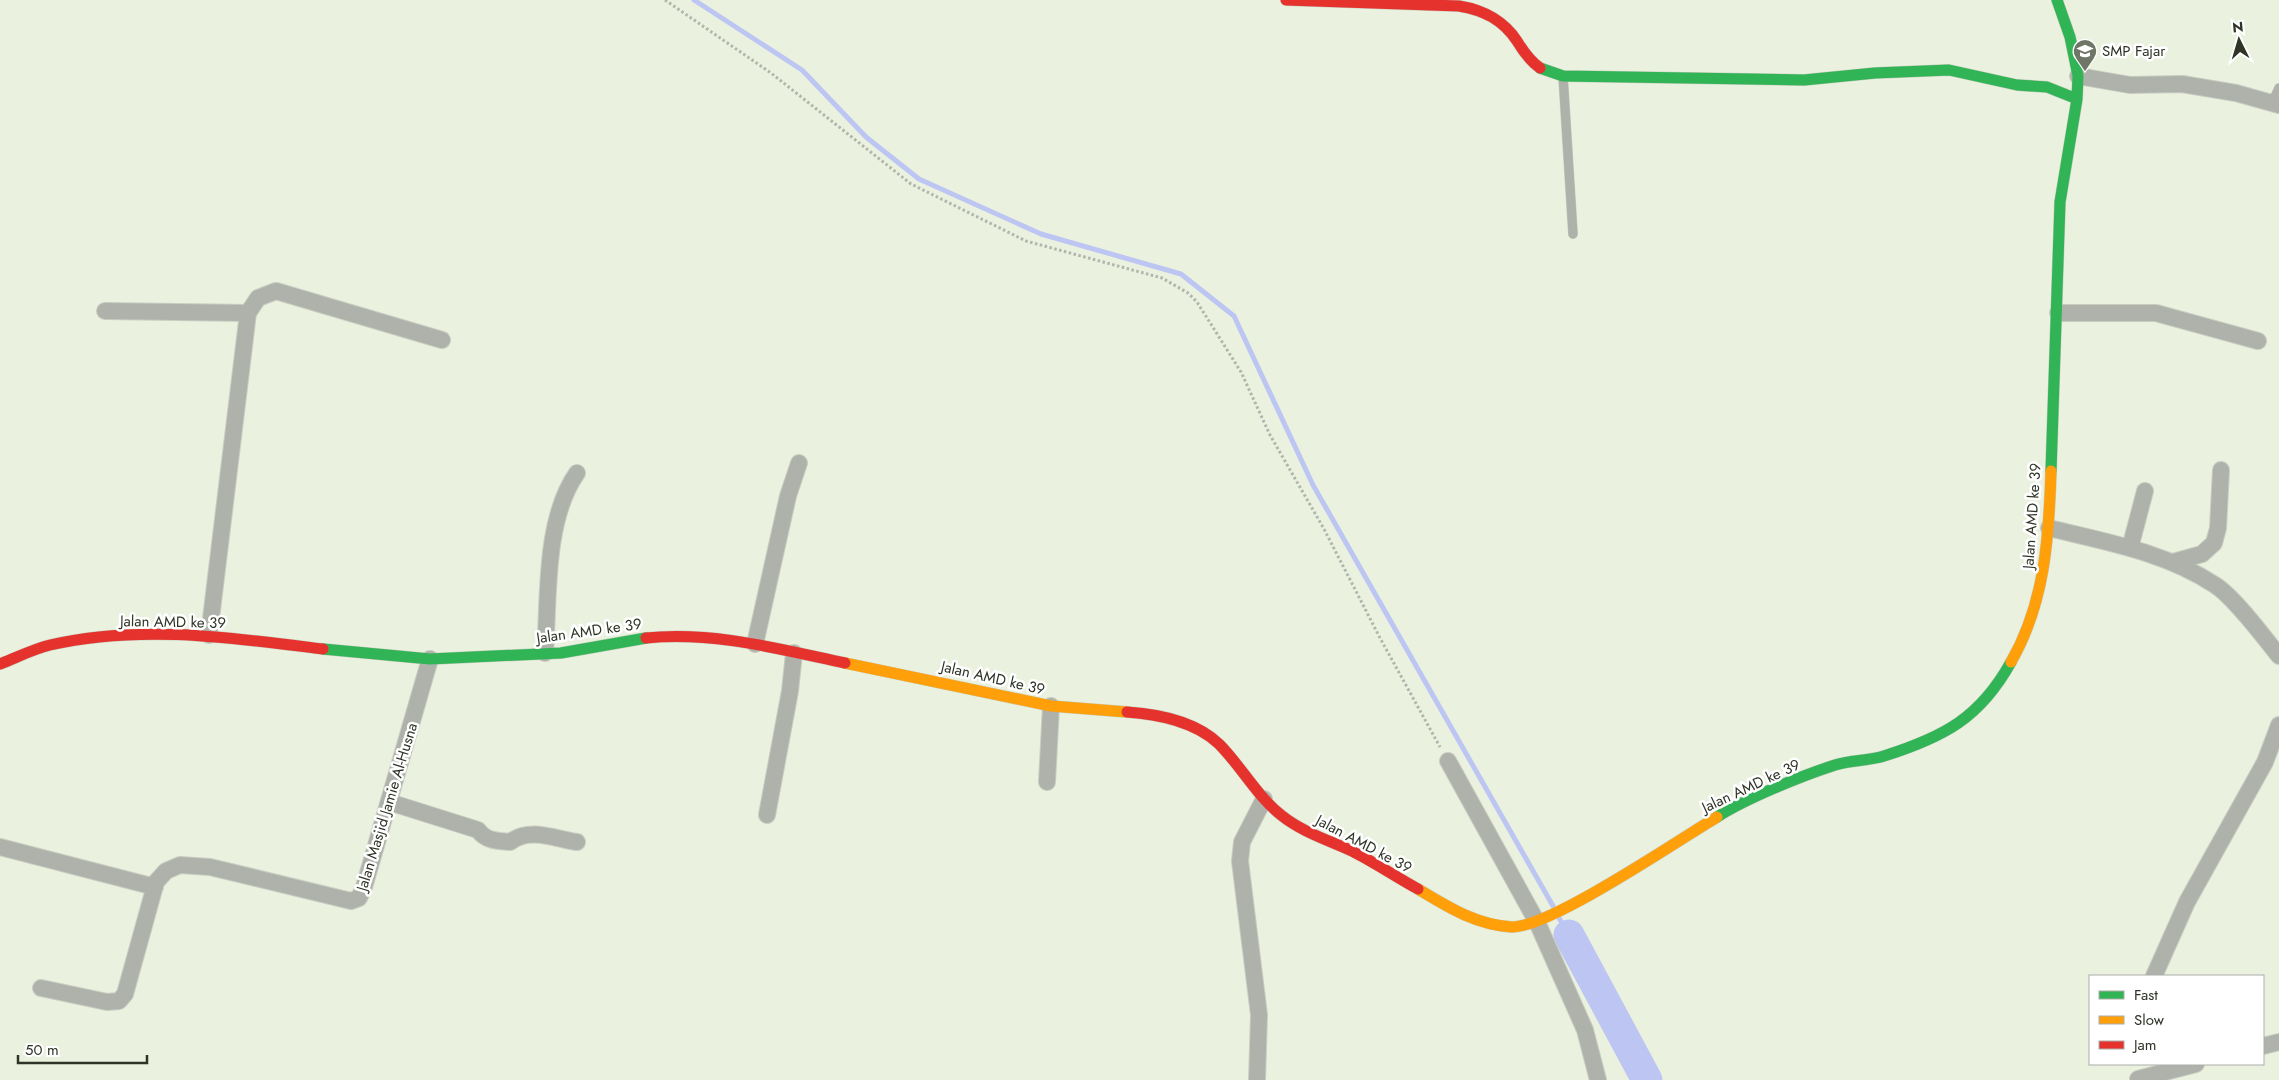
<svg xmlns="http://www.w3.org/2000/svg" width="2279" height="1080" viewBox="0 0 2279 1080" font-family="Jost,sans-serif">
  <rect width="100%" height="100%" fill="#eaf1df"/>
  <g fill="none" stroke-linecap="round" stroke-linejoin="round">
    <!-- stream -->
    <path stroke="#bdc6f3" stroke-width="5" d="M694,0L802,70L866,137L919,179L1041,234L1181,274L1234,316L1313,485L1553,906
      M1559,918L1569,935"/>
    <!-- river -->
    <path stroke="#bdc6f3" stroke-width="31" d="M1569,935L1647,1080"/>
    <!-- lane casing -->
    <g stroke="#c8cdc0" stroke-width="10">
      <path id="lane" d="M1563,76L1573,234
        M2272,103L2279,88"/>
    </g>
    <!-- street casing -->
    <g stroke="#c8cdc0" stroke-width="18">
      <path id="street" d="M2078,76L2130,85L2182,84L2236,93L2279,105
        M105,311L248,313
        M2058,313H2156L2258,341
        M2049,528C2106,542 2165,552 2215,585C2234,597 2264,637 2279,656
        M2130,548L2145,491
        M2173,562L2202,554L2214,543L2218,528L2221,470
        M209,635L248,313L258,298L276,291L442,340
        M755,644L788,496L799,463
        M545,653C549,597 544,520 577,473
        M1448,761L1537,922L1585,1030L1598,1080
        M1047,782L1051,706
        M389,802L478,830C486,841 497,841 510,842C530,827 555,839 577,842
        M767,815L790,691L794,653
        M0,847L155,887
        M2154,976L2187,902L2265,762L2279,725
        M41,988L107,1002L119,1001L125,994L156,882L166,871L180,865L210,867L351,901L359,898L364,887L430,659
        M2263,1046L2279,1042
        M2138,1079L2196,1064
        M1257,1080L1259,1015L1240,861L1242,842L1264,799"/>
    </g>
    <!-- fast casing -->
    <g stroke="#c8cdc0" stroke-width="12">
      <path id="fast" d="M1540,68L1563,76L1804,80L1875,73L1949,70L2017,85L2047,87L2077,99
        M2051,471L2060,202L2077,99L2078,76L2070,37L2057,0
        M323,649L430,659L561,653L646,638
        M1717,817C1747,798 1801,776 1835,765C1851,760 1868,761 1884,756C1944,737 1980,718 2011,662"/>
    </g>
    <!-- slow casing -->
    <g stroke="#c8cdc0" stroke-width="12">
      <path id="slow" d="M2011,662C2045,603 2049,537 2051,471
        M845,663L1051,706L1127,712
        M1418,889C1448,907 1476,925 1512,927C1549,928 1679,840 1717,817"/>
    </g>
    <!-- jam casing -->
    <g stroke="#c8cdc0" stroke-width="12">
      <path id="jam" d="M1286,0L1459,6C1484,10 1503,20 1517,41C1523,51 1530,61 1540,68
        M646,638C713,631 779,649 845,663
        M0,664C16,658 33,649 50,645C140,624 233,638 323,649
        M1127,712C1158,714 1196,722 1219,744C1241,766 1256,795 1281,815C1302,832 1328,840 1352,851C1374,862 1396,877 1418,889"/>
    </g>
    <!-- path -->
    <path stroke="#b1b5ac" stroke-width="3" stroke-dasharray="2.5 2.5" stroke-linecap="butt" d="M665,0L771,73L911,184L1026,241L1162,278L1188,293L1197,302L1241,372L1270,435L1324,529L1380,638L1440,747"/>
    <!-- lane -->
    <use href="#lane" stroke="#afb1ab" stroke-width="9"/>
    <!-- street -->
    <use href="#street" stroke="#afb1ab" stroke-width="16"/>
    <!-- fast -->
    <use href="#fast" stroke="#30b455" stroke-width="11"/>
    <!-- slow -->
    <use href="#slow" stroke="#ff9f0a" stroke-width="11"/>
    <!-- jam -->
    <use href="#jam" stroke="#e5322d" stroke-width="11"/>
  </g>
  <!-- icons -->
  <defs>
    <g id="school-pin" transform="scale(1.25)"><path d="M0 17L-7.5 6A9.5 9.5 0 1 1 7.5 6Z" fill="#707667" stroke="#fff"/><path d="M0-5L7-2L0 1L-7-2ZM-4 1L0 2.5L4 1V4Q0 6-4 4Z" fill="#fff"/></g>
  </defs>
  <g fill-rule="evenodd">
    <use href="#school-pin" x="2085" y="51"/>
  </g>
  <g text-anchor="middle" stroke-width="5" stroke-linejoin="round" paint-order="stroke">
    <!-- poi labels -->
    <g font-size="15" fill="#2f3427" stroke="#fff" text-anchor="start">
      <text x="2102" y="56">SMP Fajar</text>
    </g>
    <!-- street labels -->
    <g font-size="15" fill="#2f3427" stroke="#fff">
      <text transform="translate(2032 516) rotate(-86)" y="5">Jalan AMD ke 39</text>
      <text transform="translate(173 622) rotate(1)" y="5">Jalan AMD ke 39</text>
      <text transform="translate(589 631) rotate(-8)" y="5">Jalan AMD ke 39</text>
      <text transform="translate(993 678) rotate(13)" y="5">Jalan AMD ke 39</text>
      <text transform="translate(1751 786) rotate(-25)" y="5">Jalan AMD ke 39</text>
      <text transform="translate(387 807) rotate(-73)" y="5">Jalan Masjid Jamie Al-Husna</text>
      <text transform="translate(1364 844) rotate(28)" y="5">Jalan AMD ke 39</text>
    </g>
  </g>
  <!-- legend -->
  <rect x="2089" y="975" width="175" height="90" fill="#ffffff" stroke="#acaea9"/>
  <rect x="2099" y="991" width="25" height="8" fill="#30b455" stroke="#acaea9"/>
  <text x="2134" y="1000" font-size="15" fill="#2f3427">Fast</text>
  <rect x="2099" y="1016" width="25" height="8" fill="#ff9f0a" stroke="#acaea9"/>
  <text x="2134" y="1025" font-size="15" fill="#2f3427">Slow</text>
  <rect x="2099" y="1041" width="25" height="8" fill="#e5322d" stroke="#acaea9"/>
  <text x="2134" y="1050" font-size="15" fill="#2f3427">Jam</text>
  <!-- north arrow -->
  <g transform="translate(2239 40) rotate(355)" stroke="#ffffff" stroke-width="4" paint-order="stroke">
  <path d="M0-4L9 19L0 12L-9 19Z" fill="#2f3427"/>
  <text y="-8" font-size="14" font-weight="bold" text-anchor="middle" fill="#2f3427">N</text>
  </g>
  <!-- scale -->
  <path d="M18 1055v8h129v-8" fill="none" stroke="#2f3427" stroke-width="2.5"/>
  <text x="25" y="1055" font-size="15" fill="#2f3427" stroke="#ffffff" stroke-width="4" paint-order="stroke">50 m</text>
</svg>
